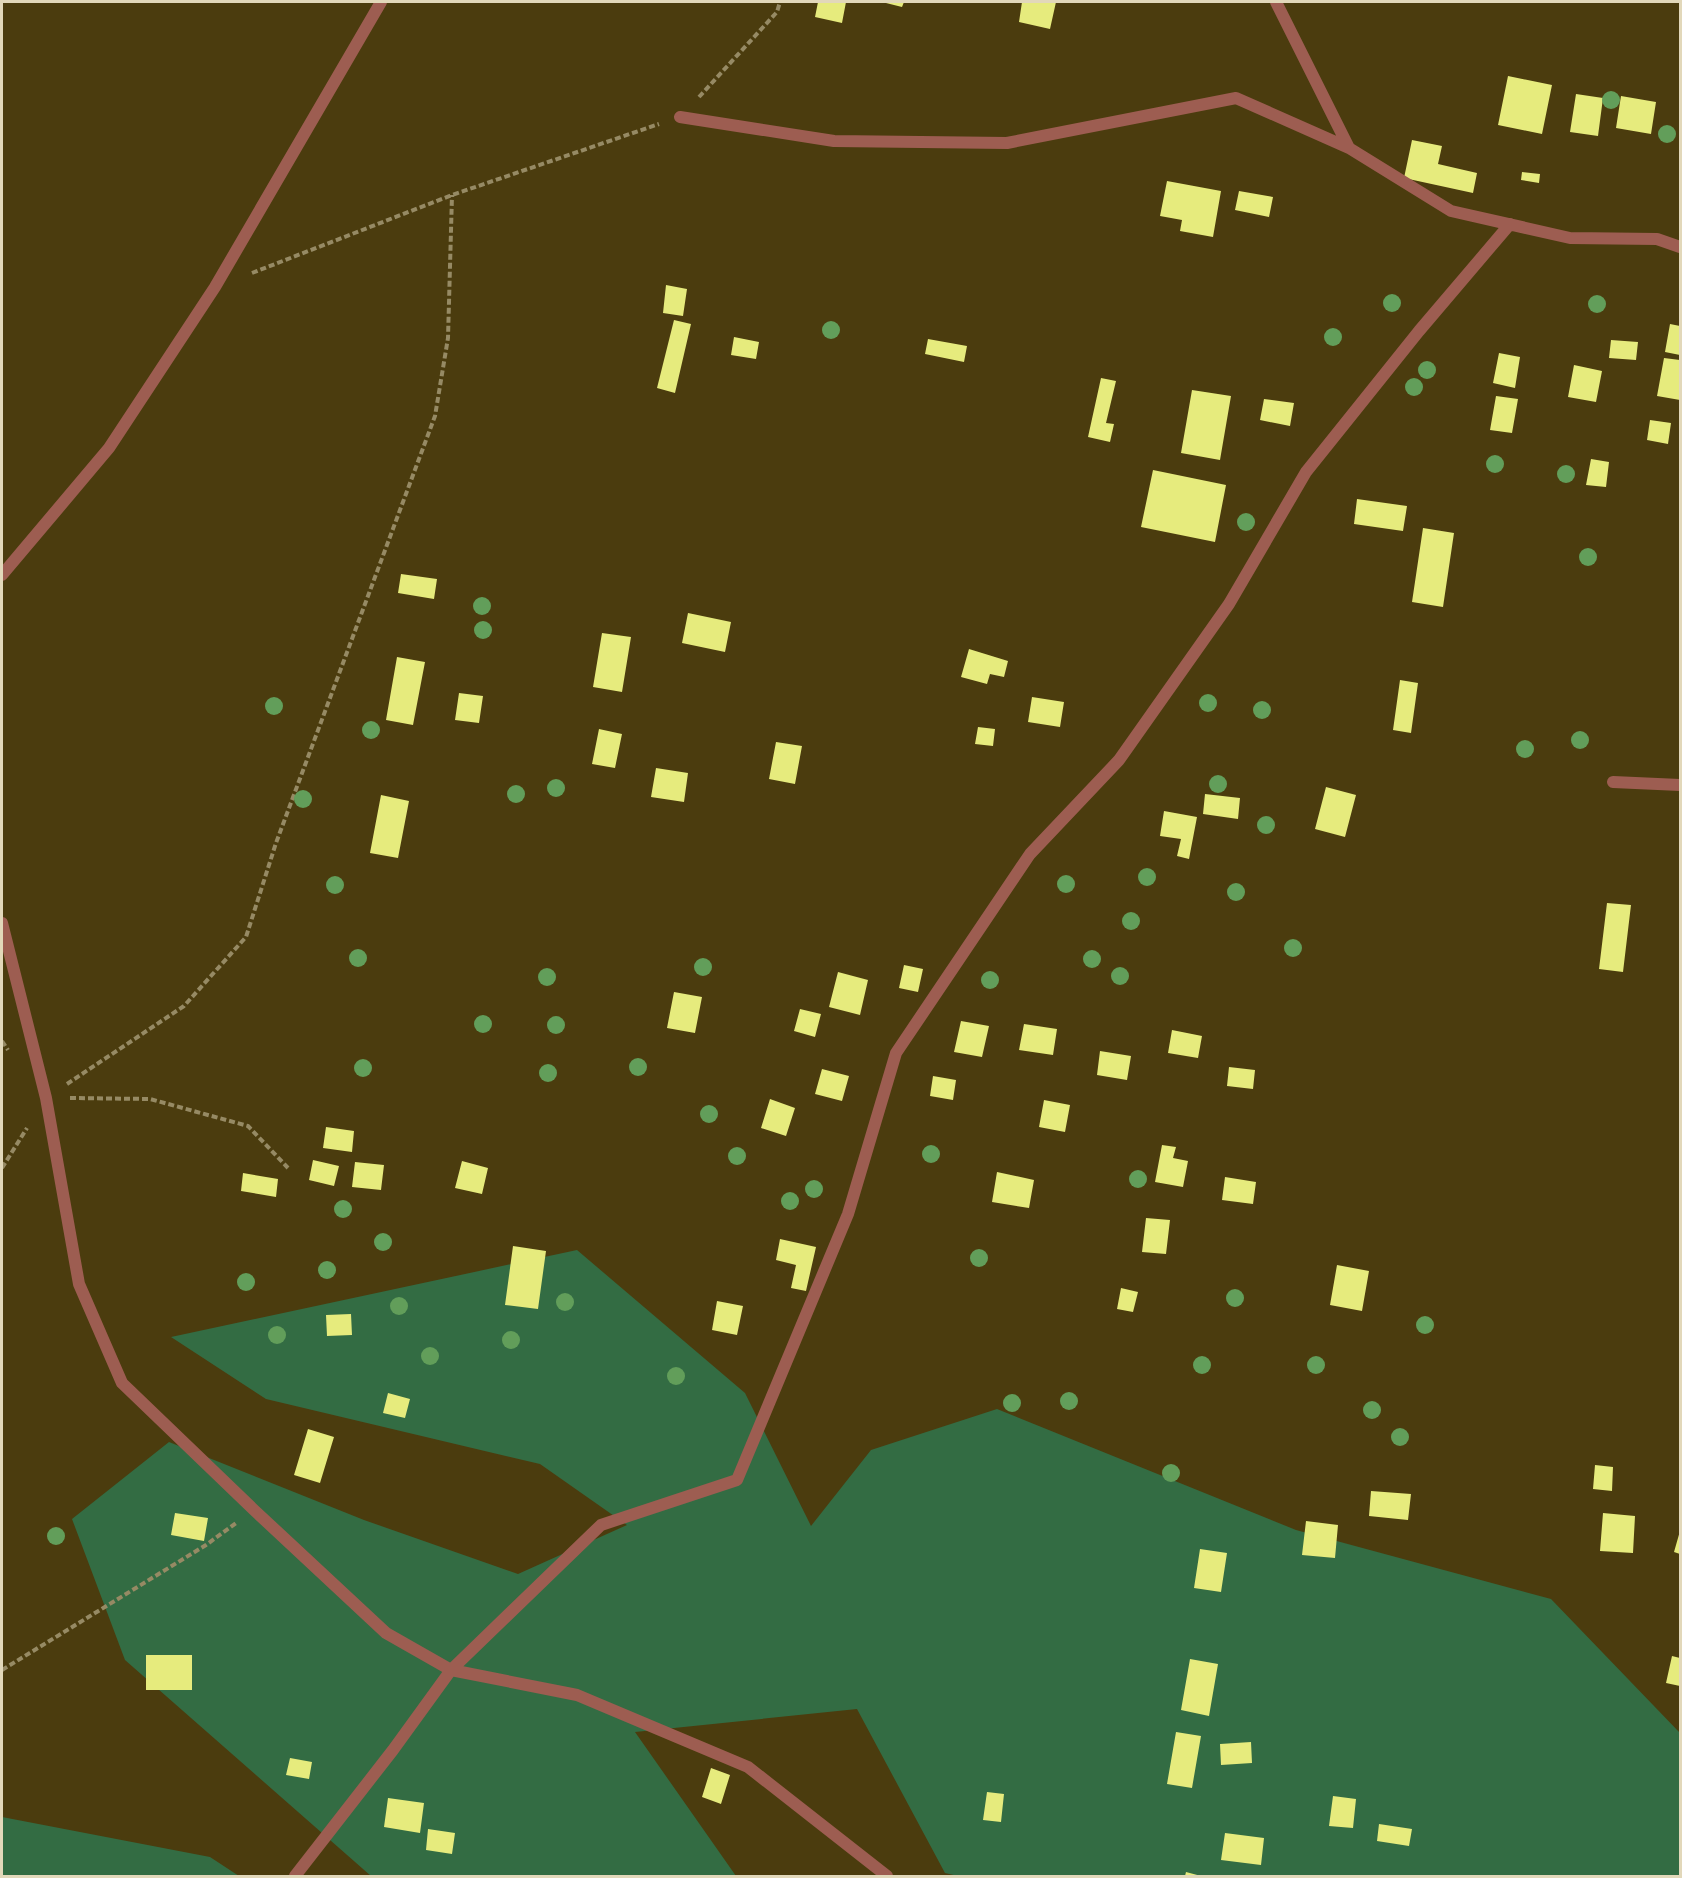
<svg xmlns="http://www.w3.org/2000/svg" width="1682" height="1878" viewBox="0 0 1682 1878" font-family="Commissioner,sans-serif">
  <rect width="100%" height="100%" fill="#4b3c0e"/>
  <!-- grass -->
  <path fill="#336c43" d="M577,1250L745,1393L811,1526L871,1450L997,1409L1296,1530L1551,1599L1680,1733V1876H958L945,1873L857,1709L635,1732L736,1876H371L125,1660L72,1519L169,1442L364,1520L518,1574L627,1525L540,1464L266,1399L171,1337Z
    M2,1817L210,1857L239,1876H2Z"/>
  <!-- building -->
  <path fill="#e6eb7d" d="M818,2H846L842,23L815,17Z
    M882,2H904L902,7Z
    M1022,2H1056L1050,29L1019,22Z
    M1508,76L1552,85L1542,134L1498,125Z
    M1576,94L1603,98L1598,136L1570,132Z
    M1621,96L1656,102L1651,134L1616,128Z
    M1412,140L1442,146L1438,164L1477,173L1473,193L1404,178Z
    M1522,172L1540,174L1539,183L1521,180Z
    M1167,181L1221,191L1213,237L1180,231L1182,220L1160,216Z
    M1239,191L1273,197L1269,217L1235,210Z
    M666,285L687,289L683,316L663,313Z
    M674,320L691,324L675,393L657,388Z
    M1670,324L1680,326V355L1665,352Z
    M734,337L759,342L756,359L731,355Z
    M928,339L967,346L964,362L925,354Z
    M1611,340L1638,342L1636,360L1609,358Z
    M1499,353L1520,357L1515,388L1493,383Z
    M1664,358L1680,360V400L1657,396Z
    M1574,365L1602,371L1596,402L1568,397Z
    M1101,378L1116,381L1106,423L1114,424L1110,442L1088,437Z
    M1192,390L1231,396L1220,460L1181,453Z
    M1496,396L1518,399L1512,433L1490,430Z
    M1264,399L1294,403L1290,426L1260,420Z
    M1650,420L1671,423L1668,444L1647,440Z
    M1591,459L1609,462L1606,487L1586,485Z
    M1153,470L1226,485L1215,542L1141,527Z
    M1357,499L1407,506L1403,531L1354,524Z
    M1423,528L1454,533L1443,607L1412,602Z
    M401,574L437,579L434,599L398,593Z
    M688,613L731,622L725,652L682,643Z
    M602,633L631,637L622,692L593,687Z
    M969,649L1008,661L1004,677L990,674L987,684L961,677Z
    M397,657L425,662L413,725L386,720Z
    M1400,680L1418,683L1411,733L1393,730Z
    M459,693L483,696L479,723L455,720Z
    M1032,697L1064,702L1060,727L1028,722Z
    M978,727L995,729L993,746L975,744Z
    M599,729L622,734L615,768L592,764Z
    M776,742L802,746L795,784L769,779Z
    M656,768L688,773L684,802L651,797Z
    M1326,787L1356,795L1345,837L1315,829Z
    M1205,794L1240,798L1238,819L1203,814Z
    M381,795L409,801L398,858L370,853Z
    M1164,811L1197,817L1189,859L1177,856L1181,839L1160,836Z
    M1607,903L1631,905L1623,972L1599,969Z
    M904,965L923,969L918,992L899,988Z
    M838,972L868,980L860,1015L829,1007Z
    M674,992L702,997L695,1033L667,1028Z
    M800,1009L821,1014L815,1037L794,1031Z
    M961,1021L989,1026L982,1057L954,1052Z
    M1024,1024L1057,1029L1053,1055L1019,1050Z
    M1172,1030L1202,1036L1198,1058L1168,1053Z
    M1100,1051L1131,1056L1127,1080L1097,1075Z
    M1229,1067L1255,1070L1253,1089L1227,1086Z
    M822,1069L849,1076L842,1101L815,1094Z
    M933,1076L956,1080L953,1100L930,1096Z
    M770,1099L795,1108L786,1136L761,1128Z
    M1044,1100L1070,1105L1065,1132L1039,1127Z
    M326,1127L354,1131L352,1152L323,1148Z
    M1162,1145L1176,1147L1173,1158L1188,1161L1183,1187L1155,1182Z
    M313,1160L339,1166L334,1186L309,1180Z
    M462,1161L488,1168L482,1194L455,1188Z
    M355,1162L384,1165L381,1190L352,1187Z
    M997,1172L1034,1180L1029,1208L992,1202Z
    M243,1173L278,1179L276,1197L241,1191Z
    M1225,1177L1256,1182L1253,1204L1222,1200Z
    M1146,1218L1170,1220L1166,1254L1142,1252Z
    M780,1239L816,1247L806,1291L791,1288L796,1265L776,1260Z
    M513,1246L546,1251L538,1309L505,1305Z
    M1337,1265L1369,1271L1362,1311L1330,1305Z
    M1121,1288L1138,1292L1133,1312L1117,1309Z
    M717,1301L743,1306L737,1335L712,1330Z
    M351,1314L352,1335L327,1336L326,1315Z
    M388,1393L410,1399L405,1418L383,1413Z
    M308,1429L334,1437L320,1483L294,1475Z
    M1595,1465L1613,1467L1612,1491L1593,1489Z
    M1371,1491L1411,1494L1408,1520L1369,1516Z
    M175,1513L208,1518L204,1541L171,1535Z
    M1603,1513L1635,1516L1633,1553L1600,1551Z
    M1306,1521L1338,1525L1335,1558L1302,1555Z
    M1680,1531V1554L1674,1552Z
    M1200,1549L1227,1553L1221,1592L1194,1588Z
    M146,1655H192V1690H146Z
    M1672,1656L1680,1658V1686L1666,1683Z
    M1190,1659L1218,1664L1209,1716L1181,1710Z
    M1176,1732L1201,1736L1192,1788L1167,1784Z
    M1251,1742L1252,1763L1221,1765L1220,1744Z
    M290,1758L312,1762L309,1779L286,1775Z
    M711,1768L730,1775L721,1804L702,1797Z
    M987,1792L1004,1794L1001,1822L983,1820Z
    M1333,1796L1356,1799L1353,1828L1329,1826Z
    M388,1798L424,1803L420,1833L384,1827Z
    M1379,1824L1412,1829L1409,1846L1377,1841Z
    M428,1829L455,1833L452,1854L426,1850Z
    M1225,1833L1264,1838L1261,1865L1221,1860Z
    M1186,1872L1201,1876H1185Z"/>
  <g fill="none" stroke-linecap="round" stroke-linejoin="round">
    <!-- path -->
    <path stroke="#968a64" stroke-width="4" stroke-dasharray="6 3" stroke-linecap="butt" d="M699,97L777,12L780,2
      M252,273L452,195L659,124
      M2,1041L8,1050
      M67,1084L184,1006L246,937L276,843L435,416L448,338L452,195
      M70,1098L150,1099L248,1126L288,1168
      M2,1168L27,1128
      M2,1670L206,1545L236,1523"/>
    <!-- minor -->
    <path stroke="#9d5d51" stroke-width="12" d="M1276,2L1349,148L1451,211L1570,238L1657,239L1680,247
      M680,117L834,141L1007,143L1236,98L1349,148
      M2,575L109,448L215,287L381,2
      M1613,782L1680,785
      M2,923L46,1098L79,1284L122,1383L254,1510L386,1633L451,1670L577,1695L748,1767L887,1876
      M295,1876L393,1750L451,1670L601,1525L737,1480L848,1214L896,1053L1030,854L1119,760L1229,604L1306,472L1419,331L1510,224"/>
  </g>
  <!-- trees -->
  <g fill="#629e5a">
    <circle cx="1611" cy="100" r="9"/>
    <circle cx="1667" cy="134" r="9"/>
    <circle cx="1392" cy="303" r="9"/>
    <circle cx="1597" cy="304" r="9"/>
    <circle cx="831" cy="330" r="9"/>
    <circle cx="1333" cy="337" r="9"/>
    <circle cx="1427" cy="370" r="9"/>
    <circle cx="1414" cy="387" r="9"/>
    <circle cx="1495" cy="464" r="9"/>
    <circle cx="1566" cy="474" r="9"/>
    <circle cx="1246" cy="522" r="9"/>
    <circle cx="1588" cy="557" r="9"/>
    <circle cx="482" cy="606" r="9"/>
    <circle cx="483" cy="630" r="9"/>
    <circle cx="1208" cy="703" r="9"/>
    <circle cx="274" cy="706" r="9"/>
    <circle cx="1262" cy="710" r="9"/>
    <circle cx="371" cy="730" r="9"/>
    <circle cx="1580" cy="740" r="9"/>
    <circle cx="1525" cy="749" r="9"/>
    <circle cx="1218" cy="784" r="9"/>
    <circle cx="556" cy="788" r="9"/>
    <circle cx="516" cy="794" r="9"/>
    <circle cx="303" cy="799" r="9"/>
    <circle cx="1266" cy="825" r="9"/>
    <circle cx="1147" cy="877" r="9"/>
    <circle cx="1066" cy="884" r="9"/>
    <circle cx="335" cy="885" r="9"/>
    <circle cx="1236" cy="892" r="9"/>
    <circle cx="1131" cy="921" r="9"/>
    <circle cx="1293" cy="948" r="9"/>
    <circle cx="358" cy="958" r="9"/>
    <circle cx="1092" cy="959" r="9"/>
    <circle cx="703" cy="967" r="9"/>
    <circle cx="1120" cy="976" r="9"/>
    <circle cx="547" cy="977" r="9"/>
    <circle cx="990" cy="980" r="9"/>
    <circle cx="483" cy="1024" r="9"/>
    <circle cx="556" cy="1025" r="9"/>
    <circle cx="638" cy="1067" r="9"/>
    <circle cx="363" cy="1068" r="9"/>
    <circle cx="548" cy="1073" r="9"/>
    <circle cx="709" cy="1114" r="9"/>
    <circle cx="931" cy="1154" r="9"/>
    <circle cx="737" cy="1156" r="9"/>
    <circle cx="1138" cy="1179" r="9"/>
    <circle cx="814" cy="1189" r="9"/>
    <circle cx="790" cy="1201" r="9"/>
    <circle cx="343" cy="1209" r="9"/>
    <circle cx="383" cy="1242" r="9"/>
    <circle cx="979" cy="1258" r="9"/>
    <circle cx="327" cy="1270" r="9"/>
    <circle cx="246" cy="1282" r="9"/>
    <circle cx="1235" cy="1298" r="9"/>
    <circle cx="565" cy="1302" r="9"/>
    <circle cx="399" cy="1306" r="9"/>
    <circle cx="1425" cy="1325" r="9"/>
    <circle cx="277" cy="1335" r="9"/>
    <circle cx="511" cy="1340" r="9"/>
    <circle cx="430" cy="1356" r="9"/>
    <circle cx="1202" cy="1365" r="9"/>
    <circle cx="1316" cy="1365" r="9"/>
    <circle cx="676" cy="1376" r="9"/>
    <circle cx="1069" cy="1401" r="9"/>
    <circle cx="1012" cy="1403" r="9"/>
    <circle cx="1372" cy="1410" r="9"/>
    <circle cx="1400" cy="1437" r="9"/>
    <circle cx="1171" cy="1473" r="9"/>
    <circle cx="56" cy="1536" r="9"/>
  </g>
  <!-- border -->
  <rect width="1682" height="1878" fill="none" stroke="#e2d8ba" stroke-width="6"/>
</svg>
